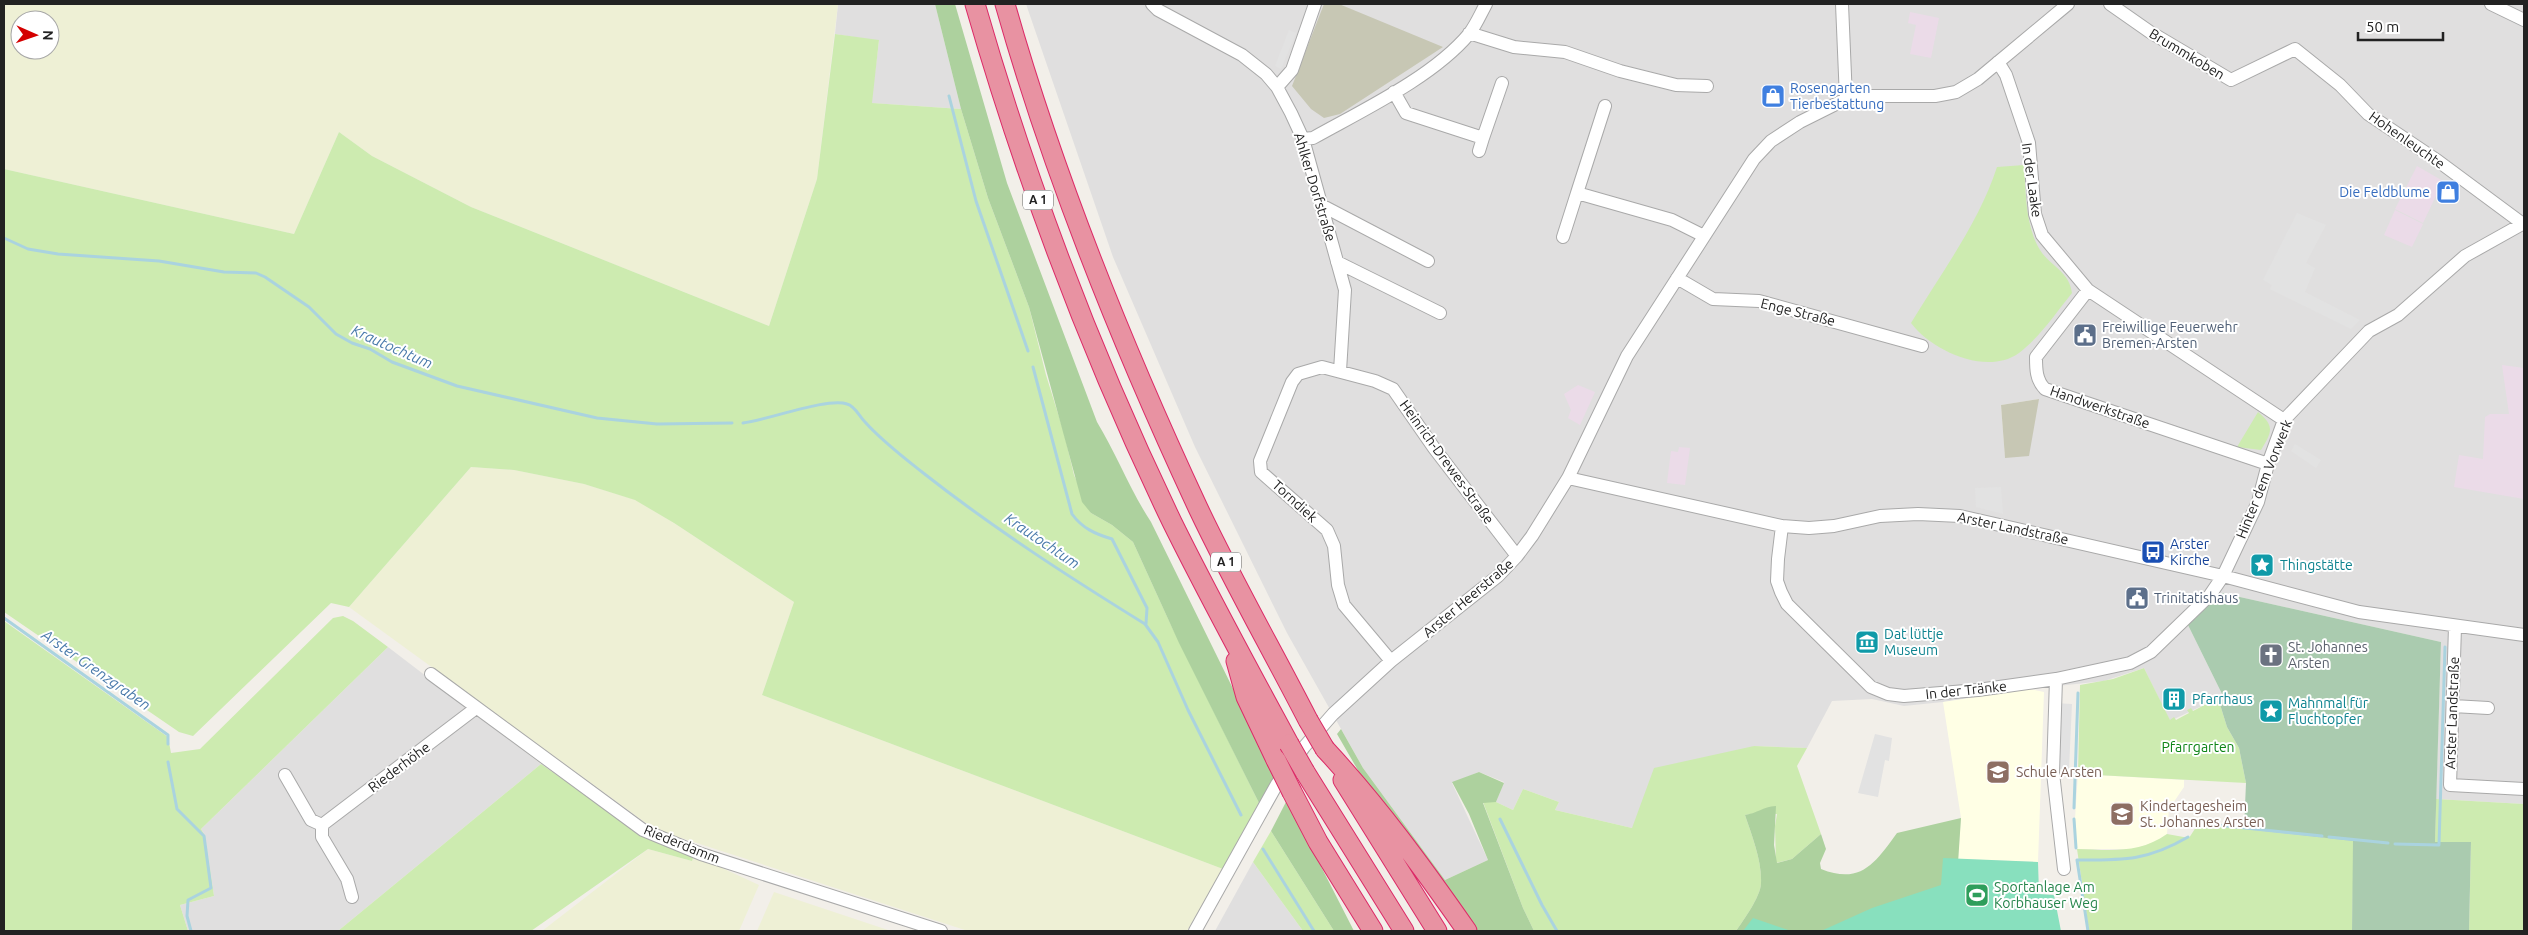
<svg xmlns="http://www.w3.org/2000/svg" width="2528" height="935" viewBox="0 0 2528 935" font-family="Ubuntu,sans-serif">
  <rect width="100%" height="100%" fill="#f2efe9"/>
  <!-- residential -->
  <path fill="#e0dfdf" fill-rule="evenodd" d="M838,4H935L961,109L871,103L879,41L835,34Z
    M1026,4H2524V415L2486,417V439L2524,466V804L2436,799L2441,642L2222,593L2188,625L2223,696L2170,721L2144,668L2104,681L2029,689L1943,702L1904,706L1872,699L1832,701L1807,748L1754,746L1632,828L1555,810L1559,802L1523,789L1513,810L1496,802L1504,782L1479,772L1452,783L1488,860L1445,880L1363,768L1287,633L1195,447L1113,257ZM2038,399L2031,439L2005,457L2001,405Z
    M388,647L541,764L338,931H188L180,905L214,896L205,836L201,829Z
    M1253,862L1303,931H1215Z"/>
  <!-- industrial -->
  <path fill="#ebdbe8" d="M1910,12L1939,18L1931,58L1910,54L1916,25L1908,23Z
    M2417,166L2443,181L2423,223L2395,209Z
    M2395,210L2423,224L2412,247L2384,235Z
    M2502,365L2524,368V499L2454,487L2459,455L2483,459L2485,417L2490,414H2509Z
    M1578,385L1595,392L1580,425L1568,418L1571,410L1564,394Z
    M1679,447L1690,448L1685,485L1667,483L1671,451L1678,452Z"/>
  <!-- education -->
  <path fill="#ffffe5" d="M2029,689L2044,692L2038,862L1958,859L1961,818L1943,702Z
    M2078,774L2184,780V787L2169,809L2167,834L2157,841L2135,849H2077L2075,819Z"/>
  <!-- construction -->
  <path fill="#c7c7b4" d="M1324,4H1339L1443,47L1340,114L1324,118L1311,109L1292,86Z
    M2039,399L2029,456L2005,458L2001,405Z"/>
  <!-- farmland -->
  <path fill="#eef0d5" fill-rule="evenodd" d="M4,4H838L817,179L769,326L471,207L372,156L339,132L294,234L4,169ZM20,20H50V50H20Z
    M471,467L514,470L584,484L636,500L674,523L794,602L762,695L1223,869L1187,931H968L669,834L646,823L349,607Z
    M648,849L692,861L694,855L759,885L739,931H542Z
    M774,892L891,931H757Z"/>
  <!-- grass -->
  <path fill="#cdebb0" d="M835,34L879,40L872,103L961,109L988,198L1029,307L1046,375L1064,433L1074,475L1091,513L1112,525L1133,542L1170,623L1259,803L1223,869L762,695L794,602L674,523L635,500L584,484L514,470L471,467L349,607L331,603L193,736L179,732L4,612V169L294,234L339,132L372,156L471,207L769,326L817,179Z
    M2024,165C2026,193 2025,225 2040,250C2051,267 2069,271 2072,293C2056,313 2039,338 2019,353C1987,376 1932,351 1911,323C1941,273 1979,223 1997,167Z
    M2258,412C2275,426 2272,432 2261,450L2237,447Z
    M343,616L353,621L388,647L201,829L205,836L214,896L180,905L188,931H4V621L168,737L171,753L200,749L333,618Z
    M2144,668L2170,720L2174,717L2176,720L2189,713L2187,710L2191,708L2193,711L2218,698L2227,727L2239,748L2246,783L2078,774L2080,685L2113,679Z
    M1754,746L1807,748L1797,766L1821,834L1792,859L1776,863L1775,826L1777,814L1757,813L1745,815C1752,836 1762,861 1761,883C1761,896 1743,921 1736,931H1534L1523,908L1483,802H1496L1513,810L1523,789L1559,802L1555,810L1632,828L1654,768Z
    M541,764L639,832L694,855L692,861L648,849L531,931H338Z
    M2436,799L2524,804V931H2469L2471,842H2435Z
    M2198,824L2354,841L2352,931H2089L2077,849C2110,850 2139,854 2167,834L2189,838Z
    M1271,831L1334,931H1303L1253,862Z"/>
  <!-- forest -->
  <path fill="#add19e" d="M935,4H955L1007,183L1097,422C1117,455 1130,490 1151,522L1276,776L1259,803L1179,643L1133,542L1112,525L1091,513L1082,502L1029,307L988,198L961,109Z
    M1341,729L1363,768L1445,880L1488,860L1469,814L1452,782L1479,772L1504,783L1496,802L1483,803L1523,908L1534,931H1477L1363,779L1337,734Z
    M1287,800L1354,931H1334L1271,831Z
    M1776,806L1774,845L1777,863L1792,859L1821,834L1826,849L1820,863L1821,869C1861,885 1875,863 1897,833L1961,818L1956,893L1826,931H1736C1743,921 1761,896 1761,883C1762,861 1752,836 1745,815C1758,813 1762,807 1776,806Z"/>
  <!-- cemetery -->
  <path fill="#aacbaf" d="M2222,593L2441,642L2435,842H2471L2469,931H2352L2353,841L2244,829L2246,783L2239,748L2227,727L2218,698L2223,696L2188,625Z"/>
  <!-- pitch -->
  <path fill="#88e0be" d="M1943,858L2038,862L2039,894L2054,895L2061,931H1821L1872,908L1941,885Z
    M1753,918L1791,931H1743Z"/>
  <!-- parking -->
  <path fill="#e2e2e2" d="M1289,30L1296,33L1281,69L1275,66Z
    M2297,213L2326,225L2306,263L2315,268L2305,292L2360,320L2351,329L2270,289L2272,285L2263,280Z
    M2295,444L2321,460L2316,468L2291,451Z
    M2001,487L2003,514L1976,507L1975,488Z
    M2055,703L2072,704L2069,769H2053Z
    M1875,734L1892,738L1889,761L1885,760L1878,797L1858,793Z"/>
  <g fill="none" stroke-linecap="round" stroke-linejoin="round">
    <!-- stream -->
    <path stroke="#aad3df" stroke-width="3" d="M949,96L976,201L1028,351
      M4,238L28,249L58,254L159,261L224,272L256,273L265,277L309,307L336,334L352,343L370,349L392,362L457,386L597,418L657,424L732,423
      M1033,367L1072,514C1082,528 1095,534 1112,539L1147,608L1146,624
      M743,423C768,420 828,397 847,404C855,406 859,416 865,422C882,441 903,457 922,472C993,528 1069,577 1145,624L1158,642L1188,710L1241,815
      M4,618L168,735V744
      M168,762L177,809L204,836L211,888L188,900L187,916L191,931
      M2074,808L2078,693
      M1500,819L1542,905L1557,931
      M2074,819L2076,848
      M2198,823L2322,836
      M2329,837L2388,843
      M2395,844L2439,845L2445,647
      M1263,849L1314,931
      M2088,931L2077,860C2123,860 2147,861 2188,837"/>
    <!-- minor casing -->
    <g stroke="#a9a9a9" stroke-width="14">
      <path id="minor" d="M1152,4L1158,10L1242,55L1266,74L1277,87L1291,113L1303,139L1345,290L1340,371
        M1842,4L1846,99
        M2110,4L2150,32L2231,80L2295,49L2340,85L2368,114L2438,161L2523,224
        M2491,4L2524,20
        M1469,33L1514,47L1565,52L1620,71L1676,85L1707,86
        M1998,62L2006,75L2029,143L2035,214L2042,235L2088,290L2284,420
        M1277,87L1292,70L1315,4
        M1394,92L1406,113L1483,138L1502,83
        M1605,106L1577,193L1672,220L1704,236
        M1303,139L1313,138C1363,110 1433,77 1469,34C1476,25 1481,13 1486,4
        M1479,151L1483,138
        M1321,205L1428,261
        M1563,237L1577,193
        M1337,262L1440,313
        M1677,278L1713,299L1759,301L1922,346
        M2088,290L2036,357C2036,369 2036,380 2045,389L2268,464
        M1568,478L1782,526L1809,528L1834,526L1880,516L1918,514L1960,516L2223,576L2359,612L2524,635
        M1782,526L1778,559L1777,581L1781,592L1787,604L1871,687L1888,694L1904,696L1978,690L2056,679L2130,663L2151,652L2210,595L2223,576L2258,502L2268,464L2284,420L2369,331L2398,315L2465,256L2524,223
        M2455,627L2450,785L2524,789
        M1391,661L1344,605L1338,585L1334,546L1327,530L1261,472L1260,461L1292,382L1298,374L1322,367L1375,381L1393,389L1434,448L1517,556
        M431,674L643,830L701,854L941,931
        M2056,679L2053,773L2064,869
        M2453,706L2488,708
        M285,775L311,820L322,825
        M322,825L476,708
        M322,825V837L347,879L352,897
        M1195,931L1277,784L1304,747L1333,714L1391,661L1498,576L1517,556L1532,536L1568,478L1627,356L1754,159L1771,141L1800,122L1846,99L1868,96H1935L1956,92L1978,79L2068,4"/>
    </g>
    <!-- highway casing -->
    <g stroke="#dc2a67" stroke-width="21">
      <path id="highway" d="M975,4C1026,181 1092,356 1172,522C1209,597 1249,670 1289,744
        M1005,4C1054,177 1122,345 1198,508C1232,580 1272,650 1308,720
        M1236,661L1246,697L1276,760
        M1325,749C1378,806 1423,868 1467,931
        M1305,772L1404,931
        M1343,780L1437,931
        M1292,792L1318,842L1373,931"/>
    </g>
    <!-- minor -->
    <use href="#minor" stroke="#fff" stroke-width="12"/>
    <!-- highway -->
    <use href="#highway" stroke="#e892a2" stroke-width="19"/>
    <!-- highway-bridge casing -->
    <g stroke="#dc2a67" stroke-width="21" stroke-linecap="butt">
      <path id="highway-bridge" d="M1308,720L1325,749
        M1289,744L1305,772
        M1276,760L1292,792"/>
    </g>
    <!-- highway-bridge -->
    <use href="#highway-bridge" stroke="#e892a2" stroke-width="19"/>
  </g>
  <!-- icons -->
  <defs>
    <g id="shop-square" transform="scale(1.25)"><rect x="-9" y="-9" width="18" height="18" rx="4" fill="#3f7fe0" stroke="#fff"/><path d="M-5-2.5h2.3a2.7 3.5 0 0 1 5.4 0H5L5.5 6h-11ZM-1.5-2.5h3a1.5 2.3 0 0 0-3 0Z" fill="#fff"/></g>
    <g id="civic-square" transform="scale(1.25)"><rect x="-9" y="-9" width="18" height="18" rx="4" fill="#5c6f8a" stroke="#fff"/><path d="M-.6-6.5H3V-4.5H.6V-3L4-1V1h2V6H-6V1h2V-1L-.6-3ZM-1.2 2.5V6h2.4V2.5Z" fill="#fff"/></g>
    <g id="bus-square" transform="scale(1.25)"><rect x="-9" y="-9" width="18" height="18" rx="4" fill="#1a4fb4" stroke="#fff"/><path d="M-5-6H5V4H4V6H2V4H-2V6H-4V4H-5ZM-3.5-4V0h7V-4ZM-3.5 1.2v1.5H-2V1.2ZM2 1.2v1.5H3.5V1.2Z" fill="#fff"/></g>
    <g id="sight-square" transform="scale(1.25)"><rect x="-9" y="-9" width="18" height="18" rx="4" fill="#0f9aa8" stroke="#fff"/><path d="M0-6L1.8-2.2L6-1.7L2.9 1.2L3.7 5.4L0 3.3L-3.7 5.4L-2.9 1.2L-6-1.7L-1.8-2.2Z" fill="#fff"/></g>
    <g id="museum-square" transform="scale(1.25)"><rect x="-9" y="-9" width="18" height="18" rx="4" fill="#0f9aa8" stroke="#fff"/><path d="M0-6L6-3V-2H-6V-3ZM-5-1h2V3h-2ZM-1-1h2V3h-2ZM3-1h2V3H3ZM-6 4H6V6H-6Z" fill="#fff"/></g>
    <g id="church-square" transform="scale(1.25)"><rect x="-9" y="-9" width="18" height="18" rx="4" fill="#6b7280" stroke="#fff"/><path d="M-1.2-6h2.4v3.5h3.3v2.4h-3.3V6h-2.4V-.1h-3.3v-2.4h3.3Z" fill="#fff"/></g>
    <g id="building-square" transform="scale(1.25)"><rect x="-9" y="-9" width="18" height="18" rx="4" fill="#0f9aa8" stroke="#fff"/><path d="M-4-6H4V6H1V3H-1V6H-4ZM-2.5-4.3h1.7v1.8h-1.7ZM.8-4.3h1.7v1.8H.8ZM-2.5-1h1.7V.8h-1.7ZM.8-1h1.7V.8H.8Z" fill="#fff"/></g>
    <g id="school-square" transform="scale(1.25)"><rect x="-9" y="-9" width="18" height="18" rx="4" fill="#8d6e63" stroke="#fff"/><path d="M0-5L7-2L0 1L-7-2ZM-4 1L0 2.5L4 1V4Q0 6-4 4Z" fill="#fff"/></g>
    <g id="stadium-square" transform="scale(1.25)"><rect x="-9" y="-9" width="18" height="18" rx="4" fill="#2e9e5b" stroke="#fff"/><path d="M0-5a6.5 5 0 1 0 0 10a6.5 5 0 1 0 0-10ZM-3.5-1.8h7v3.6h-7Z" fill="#fff"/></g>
  </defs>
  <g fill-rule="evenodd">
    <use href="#shop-square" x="1773" y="96"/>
    <use href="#shop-square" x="2448" y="192"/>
    <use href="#civic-square" x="2085" y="335"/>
    <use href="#bus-square" x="2153" y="552"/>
    <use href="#sight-square" x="2262" y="565"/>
    <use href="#civic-square" x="2137" y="598"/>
    <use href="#museum-square" x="1867" y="642"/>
    <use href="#church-square" x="2271" y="655"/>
    <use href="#building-square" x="2174" y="699"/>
    <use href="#sight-square" x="2271" y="711"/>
    <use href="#school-square" x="1998" y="772"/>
    <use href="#school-square" x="2122" y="814"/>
    <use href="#stadium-square" x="1977" y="895"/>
  </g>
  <g text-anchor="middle" stroke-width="4" stroke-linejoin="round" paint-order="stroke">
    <!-- shield labels -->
    <g fill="#fff" stroke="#646464" stroke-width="1">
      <rect x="1023" y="190.5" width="30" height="19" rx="4"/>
      <rect x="1211" y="552.5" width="30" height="19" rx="4"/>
    </g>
    <g font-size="12" font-weight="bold" fill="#222">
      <text x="1038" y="204">A 1</text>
      <text x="1226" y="566">A 1</text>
    </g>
    <!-- street labels -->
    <g font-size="14" fill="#222" stroke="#fff">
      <text transform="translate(2187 54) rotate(31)" y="5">Brummkoben</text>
      <text transform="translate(2407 140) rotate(35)" y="5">Hohenleuchte</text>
      <text transform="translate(2032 180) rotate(82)" y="5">In der Laake</text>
      <text transform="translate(1315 187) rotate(73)" y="5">Ahlker Dorfstraße</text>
      <text transform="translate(1798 312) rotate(14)" y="5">Enge Straße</text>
      <text transform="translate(2100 407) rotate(19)" y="5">Handwerkstraße</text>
      <text transform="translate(1447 462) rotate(54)" y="5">Heinrich-Drewes-Straße</text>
      <text transform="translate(2264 479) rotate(-68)" y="5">Hinter dem Vorwerk</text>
      <text transform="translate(1295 501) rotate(42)" y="5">Torndiek</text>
      <text transform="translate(2013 528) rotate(12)" y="5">Arster Landstraße</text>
      <text transform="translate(1468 598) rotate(-40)" y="5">Arster Heerstraße</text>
      <text transform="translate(1966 690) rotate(-6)" y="5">In der Tränke</text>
      <text transform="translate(2452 713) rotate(-88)" y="5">Arster Landstraße</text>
      <text transform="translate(399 767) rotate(-37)" y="5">Riederhöhe</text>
      <text transform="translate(682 844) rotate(22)" y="5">Riederdamm</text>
    </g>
    <!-- shop labels -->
    <g font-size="14" fill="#366cbe" stroke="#fff" text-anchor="start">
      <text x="1790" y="93">Rosengarten<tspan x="1790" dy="16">Tierbestattung</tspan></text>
      <text x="2430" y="197" text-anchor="end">Die Feldblume</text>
    </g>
    <!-- service labels -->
    <g font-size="14" fill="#4e5e75" stroke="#fff" text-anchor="start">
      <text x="2102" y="332">Freiwillige Feuerwehr<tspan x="2102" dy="16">Bremen-Arsten</tspan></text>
      <text x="2154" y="603">Trinitatishaus</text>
    </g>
    <!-- transit labels -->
    <g font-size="14" fill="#164399" stroke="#fff" text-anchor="start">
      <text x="2170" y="549">Arster<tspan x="2170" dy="16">Kirche</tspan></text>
    </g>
    <!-- culture labels -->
    <g font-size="14" fill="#0d838f" stroke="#fff" text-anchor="start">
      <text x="2280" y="570">Thingstätte</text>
      <text x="1884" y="639">Dat lüttje<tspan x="1884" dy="16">Museum</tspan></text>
      <text x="2192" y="704">Pfarrhaus</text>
      <text x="2288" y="708">Mahnmal für<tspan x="2288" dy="16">Fluchtopfer</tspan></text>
    </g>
    <!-- worship labels -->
    <g font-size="14" fill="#5b616d" stroke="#fff" text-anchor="start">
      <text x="2288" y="652">St. Johannes<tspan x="2288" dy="16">Arsten</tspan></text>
    </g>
    <!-- park labels -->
    <g font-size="14" fill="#0c8416" stroke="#fff">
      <text x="2198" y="752">Pfarrgarten</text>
    </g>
    <!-- education labels -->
    <g font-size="14" fill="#785e54" stroke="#fff" text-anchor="start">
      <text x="2016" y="777">Schule Arsten</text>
      <text x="2140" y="811">Kindertagesheim<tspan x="2140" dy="16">St. Johannes Arsten</tspan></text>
    </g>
    <!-- leisure labels -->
    <g font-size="14" fill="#27864d" stroke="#fff" text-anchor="start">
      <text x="1994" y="892">Sportanlage Am<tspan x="1994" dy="16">Korbhauser Weg</tspan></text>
    </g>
    <!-- water labels -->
    <g font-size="15" font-style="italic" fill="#4a7aab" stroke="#fff">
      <text transform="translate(392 347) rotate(24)" y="5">Krautochtum</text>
      <text transform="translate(1042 541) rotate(34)" y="5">Krautochtum</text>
      <text transform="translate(96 670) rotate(35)" y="5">Arster Grenzgraben</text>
    </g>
  </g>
  <!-- border -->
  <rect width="2528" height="935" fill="none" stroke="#222222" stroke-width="10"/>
  <!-- north arrow -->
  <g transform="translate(35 35) rotate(92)"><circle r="24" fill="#ffffff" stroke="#a7a7a7"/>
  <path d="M0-4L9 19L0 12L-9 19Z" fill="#d40000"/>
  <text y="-8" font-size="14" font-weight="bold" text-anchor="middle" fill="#222222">N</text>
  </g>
  <!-- scale -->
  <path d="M2358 32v8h85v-8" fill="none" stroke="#222222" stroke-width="2.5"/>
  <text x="2366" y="32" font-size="15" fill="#222222" stroke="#ffffff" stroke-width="4" paint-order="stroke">50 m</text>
</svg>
